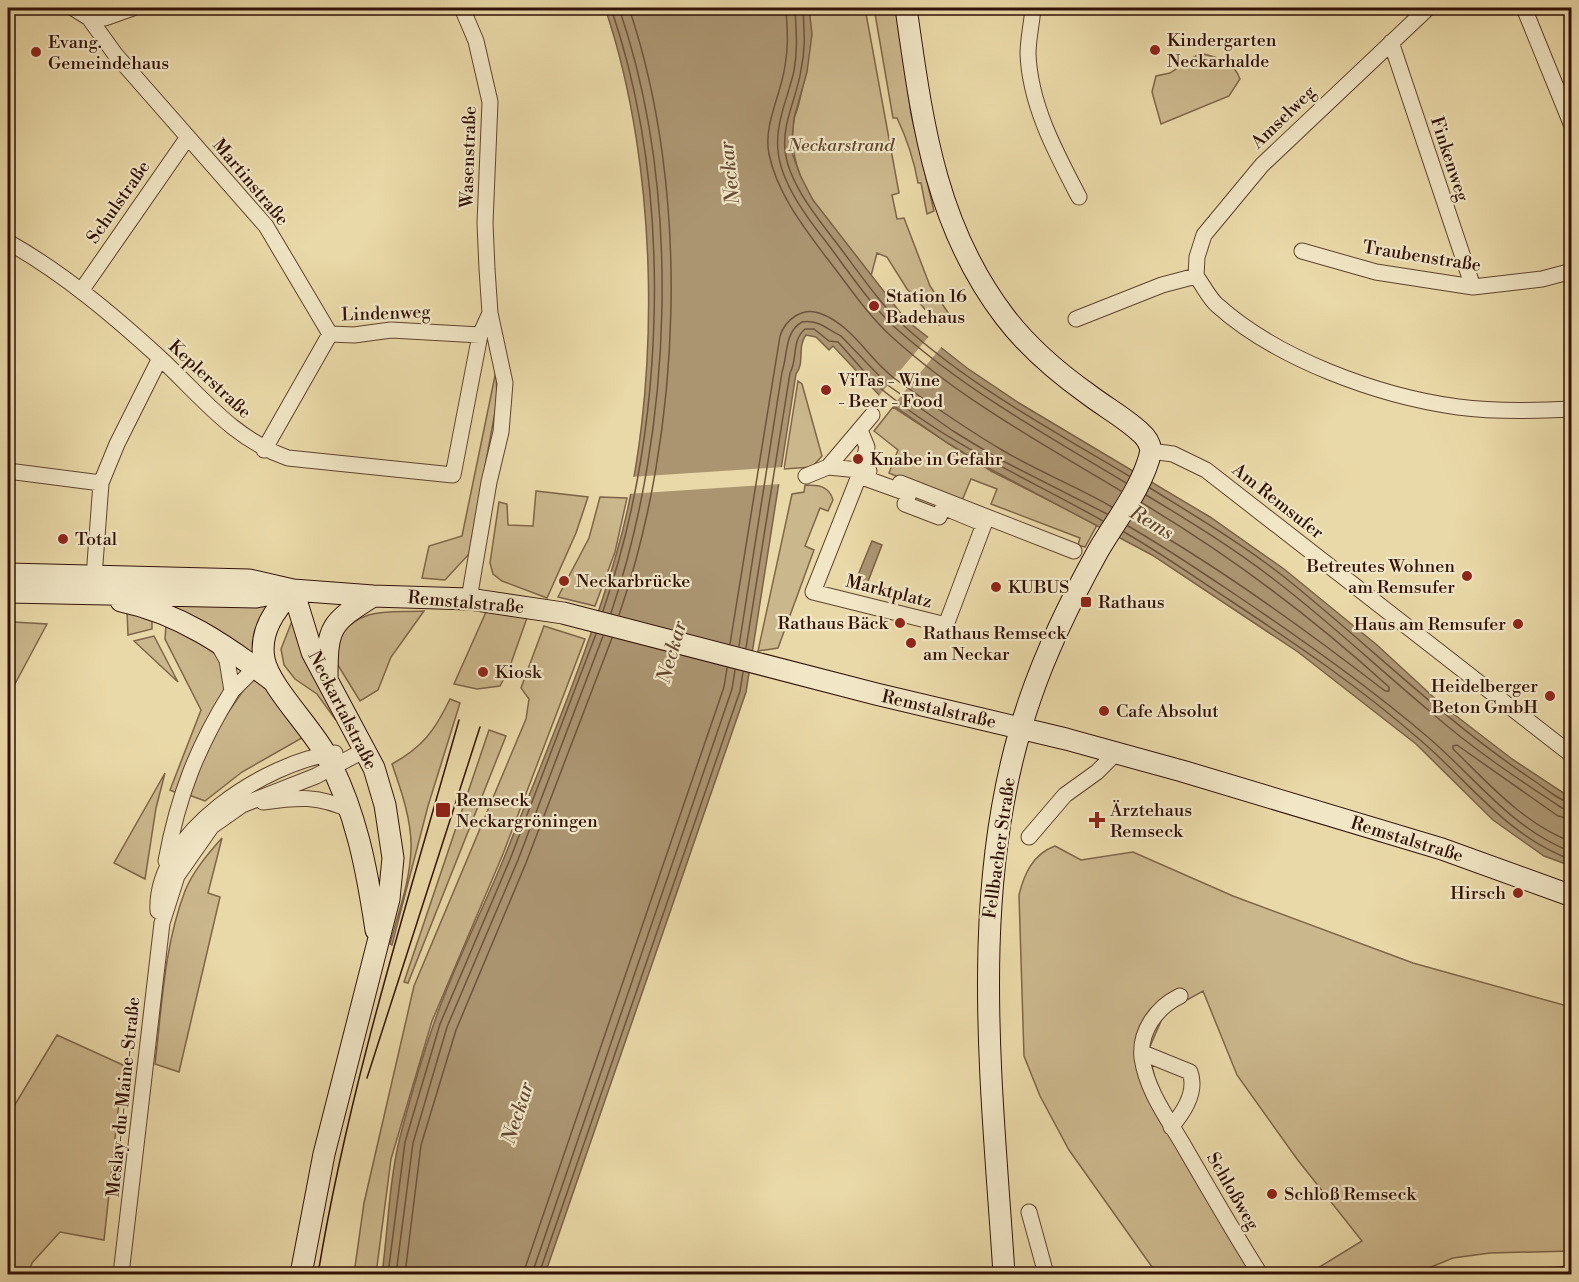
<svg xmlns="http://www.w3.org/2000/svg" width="1579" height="1282" viewBox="0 0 1579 1282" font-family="'Libre Bodoni',serif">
  <rect width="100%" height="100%" fill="#ead9a8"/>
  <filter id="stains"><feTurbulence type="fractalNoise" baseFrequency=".00333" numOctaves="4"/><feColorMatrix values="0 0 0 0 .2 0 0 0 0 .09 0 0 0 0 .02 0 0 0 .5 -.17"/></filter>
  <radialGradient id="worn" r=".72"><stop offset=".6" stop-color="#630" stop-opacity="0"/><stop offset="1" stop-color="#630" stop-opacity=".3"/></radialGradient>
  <!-- green -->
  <path fill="#cbb78c" stroke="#7e6449" stroke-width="1.5" d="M809,8H865L899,193L892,195L897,219L904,218L930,286L951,317L946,323L939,325L907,289L887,257L877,253L871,276C835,233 783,180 794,120C795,114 798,109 799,103C807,70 813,41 809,8Z
    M874,8H897L911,114L934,211L927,214L921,183H918C914,160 907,139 897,118H893Z
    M1200,53C1219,58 1233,60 1240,79L1229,96L1161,124L1152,92L1156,76L1170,73Z
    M496,371L497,401L469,554L445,580L422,578L429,546L462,536Z
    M798,381L802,384L822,456L812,467L784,469Z
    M893,407L991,471L1097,525L1085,547L1078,545L1080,538L991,504L997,489L971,479L961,503L889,473L898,450L874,431Z
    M805,485C817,485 829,485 833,500L828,511L820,508L805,546L814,550L778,648L758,651L792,494L804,492Z
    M536,491L588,497L576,533L547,598L502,581L493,574L490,563L499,502L507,504L508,525L533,526Z
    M600,497L627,498L615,552L595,606L558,597L589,538Z
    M154,598L268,606L254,656Z
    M127,610L152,620V629L128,635Z
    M424,611L391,657L378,690L360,701L336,662L337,636C367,606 384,613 424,611Z
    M486,612L528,615L509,669L500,686L477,689L454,684Z
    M292,621L338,715L335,719L317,694L295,679L284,665L281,649Z
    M13,622L47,624L8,697V631Z
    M166,624L217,652L229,690L177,793L170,790L201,710L165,639Z
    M544,626L585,639L503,854L432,1021L391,1159L376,1274H354L364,1203L414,986L526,719L529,699L521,688Z
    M154,636L178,682L134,641Z
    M254,675L307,735L242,772L205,801L186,794L211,737Z
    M450,699L460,703L428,806L392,945L390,944C398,913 410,882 411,849C412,821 401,790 392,764C423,747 435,730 450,699Z
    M489,730L506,736L408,983L404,982Z
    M165,773L156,808L145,879L114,863Z
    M222,838L208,893L220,897L179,1072L155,1064C162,1006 164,946 185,891C193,871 208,854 222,838Z
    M1055,846L1081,860L1133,852L1233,896L1413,963L1571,1007V1251L1490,1253L1453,1258L1414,1274H1308L1362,1241L1297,1159L1237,1075L1203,991L1165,1012L1148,1051L1155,1078L1170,1117L1267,1274H1157L1069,1150L1040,1096L1024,1056L1019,895C1024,874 1033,854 1055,846Z
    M57,1035L123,1065L104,1240L60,1232L32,1263L28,1274H8V1116Z
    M1571,1266V1274H1491L1499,1271Z"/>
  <!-- water -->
  <path fill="#ab9571" stroke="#7a6046" stroke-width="1.5" d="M605,8H809L812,34L807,72L794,118L791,150L800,175L813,200L906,320L967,368L1019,403L1210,517L1284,569L1377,645L1442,705L1512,759L1571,798V866L1544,856L1493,820L1416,744L1298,652L1152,555L992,470L946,442L880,396L833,346L829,350L816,337L806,335C797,346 805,363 796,374L746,692L545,1274H382C388,1230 389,1181 400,1137C410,1099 421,1060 434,1023C454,965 483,910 506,853C545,755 587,656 616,555C663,394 659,166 605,8Z
    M872,541L882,545L867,584L856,580Z"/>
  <!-- pier -->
  <path fill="#ead9a8" d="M930,335L943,345L891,408L877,398Z
    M784,467L781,484L627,494L630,477Z"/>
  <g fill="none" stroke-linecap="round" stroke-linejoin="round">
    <!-- shore -->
    <path stroke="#6e533c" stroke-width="1.5" d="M786,8C787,30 789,42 785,66C781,95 763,125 769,154C777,193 803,226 826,257C846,282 868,316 892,337C960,399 1043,444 1121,491
      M795,8C796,30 798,49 794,71C788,97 775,123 778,151C781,183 807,218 827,243C846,268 875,311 899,331C967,391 1048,436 1126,483
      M803,8C804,31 806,46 801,70C797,97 782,123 785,150C788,182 816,216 835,241C855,267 879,303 903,325C970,386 1052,430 1129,476
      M1150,488C1195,516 1241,543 1283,576C1367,643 1443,720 1533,780C1544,787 1559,801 1572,803
      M1146,495C1191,522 1235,549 1276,581C1331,623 1380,670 1433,714C1473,749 1518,779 1562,808L1572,810
      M1133,518C1221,568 1305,629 1385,691H1389V687C1312,617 1231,556 1142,503
      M1128,526C1165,547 1200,571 1236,595C1300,638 1364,683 1423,733C1473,774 1509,828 1572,852
      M1124,532C1161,553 1196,578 1231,601C1296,644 1361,688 1419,739C1471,783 1505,835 1572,860
      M603,611C666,427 674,193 611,8
      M611,613C673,429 682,192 619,8
      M619,615C682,432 691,192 629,8
      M730,644L780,336C785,320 802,307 819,313C854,325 869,361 898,381C932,405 966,429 1002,450C1037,471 1076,486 1112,507
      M739,646L782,372C788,355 784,332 802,322C818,319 828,330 841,336L889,386L953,431L999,459L1107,514
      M746,648L790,373C798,359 791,341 805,329H814L829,341L838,342C853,358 868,378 885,392C951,446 1029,479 1103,521
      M1572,819L1558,816L1457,745L1453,746V749C1489,784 1524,824 1572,842
      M388,1274L405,1142L440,1024L511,857L596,634
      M396,1274L413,1143L447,1027L518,860L603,636
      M405,1274L421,1145L456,1030L526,863L612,638
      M523,1274L724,687L727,668
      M532,1274L732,689L735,670
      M539,1274L740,691L743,672"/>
    <!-- street casing -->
    <g stroke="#5f432e" stroke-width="17">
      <path id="street" d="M73,8L89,18H105L133,8
        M462,8L476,41L490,102L485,223L487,269L490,313L505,383L501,432L489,482L469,599
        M1033,8C1032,22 1028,39 1028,54C1030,105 1056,153 1079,197
        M1524,8L1572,126
        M89,18L115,54L266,226L330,334
        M1391,42L1473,287
        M8,242C63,273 113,315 160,358C201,396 233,439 288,458L453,475L480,335L490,313
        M1302,251L1376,272L1473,287L1542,279L1572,271
        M1196,276C1203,285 1209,298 1217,305C1277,359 1378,396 1458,407C1496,412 1534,411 1572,409
        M1196,276L1197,257L1204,235L1262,165L1428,8
        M81,291L188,137
        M1076,319L1162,285L1196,276
        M330,334L354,335L391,330L480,335
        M860,430L867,447L862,468
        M264,450L330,334
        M1151,451L1173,454L1206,470L1572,755
        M828,467L869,471
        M8,471L101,483
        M806,476L828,467L872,415
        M859,476L909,494L905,504L939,517L943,507L984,524L946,625L813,592Z
        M900,483L1074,551
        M94,577L101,483L117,444L160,358
        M232,691L262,661
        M263,802C299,797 318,795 352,811
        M1029,837L1065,795L1097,772L1116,753
        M166,861C178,796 197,747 232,691L227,660L218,644
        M158,911C154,833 266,762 335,753
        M1180,996C1157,1007 1139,1031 1142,1058C1147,1092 1169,1120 1185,1148C1210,1191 1234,1233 1260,1274
        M1142,1057L1148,1055L1190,1072C1197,1091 1184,1112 1171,1127
        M1029,1212L1046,1274
        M121,1274L162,923L177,876L212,826L242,805L316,776L365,750"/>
    </g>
    <!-- secondary casing -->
    <g stroke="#311106" stroke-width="23">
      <path id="secondary" d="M906,8C922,119 934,224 1005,317C1028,347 1057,372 1088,394C1105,407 1125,418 1140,432C1146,437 1150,444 1151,451C1143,487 1116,520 1098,551C1072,598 1047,649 1030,699C966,884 992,1084 1004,1274
        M8,574L249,580L293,590L373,596L469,599L563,613L876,694L1066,739L1182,771L1442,849L1572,896
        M293,590L312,652L374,768L385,805L393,858L389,899L324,1154L301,1274
        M293,590C275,610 259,631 264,659C269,686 312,728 326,755C356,810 367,870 376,930
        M8,592L256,597L283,592
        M121,601C179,613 225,645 272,680
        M327,678C327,627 330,623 373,596"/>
    </g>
    <!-- street -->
    <use href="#street" stroke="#f1e6c6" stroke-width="15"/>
    <!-- secondary -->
    <use href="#secondary" stroke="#f1e6c6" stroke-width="21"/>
    <!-- tram -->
    <path stroke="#311106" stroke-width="1.5" d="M367,1078L480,727
      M318,1274C349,1086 407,904 459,720"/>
  </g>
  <!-- markers -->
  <g fill="#8f2418" stroke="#f1e6c6" stroke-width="2">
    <circle cx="1155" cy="50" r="6"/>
    <circle cx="36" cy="52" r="6"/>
    <circle cx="874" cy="306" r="6"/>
    <circle cx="826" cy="390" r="6"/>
    <circle cx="858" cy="459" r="6"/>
    <circle cx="63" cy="539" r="6"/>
    <circle cx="1467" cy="576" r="6"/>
    <circle cx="564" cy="581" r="6"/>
    <circle cx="996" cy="587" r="6"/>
    <rect x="1080" y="596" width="12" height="12" rx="3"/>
    <circle cx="900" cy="623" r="6"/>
    <circle cx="1518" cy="624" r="6"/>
    <circle cx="911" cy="643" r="6"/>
    <circle cx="483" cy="672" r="6"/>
    <circle cx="1550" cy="696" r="6"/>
    <circle cx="1104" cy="711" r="6"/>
    <rect x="435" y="802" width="16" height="16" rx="3"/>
    <path d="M1094 811h6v6h6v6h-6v6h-6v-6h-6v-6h6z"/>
    <circle cx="1518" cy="893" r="6"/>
    <circle cx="1272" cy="1194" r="6"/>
  </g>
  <g text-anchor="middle" stroke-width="4.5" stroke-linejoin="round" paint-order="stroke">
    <!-- poi labels -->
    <g font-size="18" fill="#311106" stroke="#f1e6c6" text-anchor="start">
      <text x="1167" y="46">Kindergarten<tspan x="1167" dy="21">Neckarhalde</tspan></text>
      <text x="48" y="48">Evang.<tspan x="48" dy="21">Gemeindehaus</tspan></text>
      <text x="886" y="302">Station 16<tspan x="886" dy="21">Badehaus</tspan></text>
      <text x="838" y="386">ViTas - Wine<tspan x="838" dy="21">- Beer - Food</tspan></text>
      <text x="870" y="465">Knabe in Gefahr</text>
      <text x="75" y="545">Total</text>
      <text x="1455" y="572" text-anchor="end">Betreutes Wohnen<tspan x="1455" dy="21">am Remsufer</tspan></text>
      <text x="576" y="587">Neckarbrücke</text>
      <text x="1008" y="593">KUBUS</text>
      <text x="1098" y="608">Rathaus</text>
      <text x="888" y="629" text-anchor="end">Rathaus Bäck</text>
      <text x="1506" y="630" text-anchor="end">Haus am Remsufer</text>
      <text x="923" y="639">Rathaus Remseck<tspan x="923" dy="21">am Neckar</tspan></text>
      <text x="495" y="678">Kiosk</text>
      <text x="1538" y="692" text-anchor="end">Heidelberger<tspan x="1538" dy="21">Beton GmbH</tspan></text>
      <text x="1116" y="717">Cafe Absolut</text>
      <text x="456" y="806">Remseck<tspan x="456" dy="21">Neckargröningen</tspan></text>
      <text x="1110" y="816">Ärztehaus<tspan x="1110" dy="21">Remseck</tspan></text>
      <text x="1506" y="899" text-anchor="end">Hirsch</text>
      <text x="1284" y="1200">Schloß Remseck</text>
    </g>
    <!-- street labels -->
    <g font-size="18" fill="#311106" stroke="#f1e6c6">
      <text transform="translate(1283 117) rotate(-44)" y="6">Amselweg</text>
      <text transform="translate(468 157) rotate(-88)" y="6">Wasenstraße</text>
      <text transform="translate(1450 159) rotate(72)" y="6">Finkenweg</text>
      <text transform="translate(251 182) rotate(50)" y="6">Martinstraße</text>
      <text transform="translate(118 202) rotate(-55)" y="6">Schulstraße</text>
      <text transform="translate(1422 256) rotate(9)" y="6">Traubenstraße</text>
      <text transform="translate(386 313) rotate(-2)" y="6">Lindenweg</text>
      <text transform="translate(210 379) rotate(43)" y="6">Keplerstraße</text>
      <text transform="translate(1278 501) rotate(38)" y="6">Am Remsufer</text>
      <text transform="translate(889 591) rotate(14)" y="6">Marktplatz</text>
      <text transform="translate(466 602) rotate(5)" y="6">Remstalstraße</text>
      <text transform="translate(939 709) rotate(13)" y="6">Remstalstraße</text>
      <text transform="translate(343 710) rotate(63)" y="6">Neckartalstraße</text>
      <text transform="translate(1407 839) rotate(17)" y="6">Remstalstraße</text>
      <text transform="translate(999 848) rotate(-82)" y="6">Fellbacher Straße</text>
      <text transform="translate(123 1097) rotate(-84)" y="6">Meslay-du-Maine-Straße</text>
      <text transform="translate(1233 1191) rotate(60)" y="6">Schloßweg</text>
    </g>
    <!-- park labels -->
    <g font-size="18" font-style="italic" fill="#5f432e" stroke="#f1e6c6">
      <text x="841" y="151">Neckarstrand</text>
    </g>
    <!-- water labels -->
    <g font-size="20" font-style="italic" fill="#624631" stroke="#f1e6c6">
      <text transform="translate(729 173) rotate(-96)" y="7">Neckar</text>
      <text transform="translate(1152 522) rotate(31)" y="7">Rems</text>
      <text transform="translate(671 652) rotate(-74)" y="7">Neckar</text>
      <text transform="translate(517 1113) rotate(-72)" y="7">Neckar</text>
    </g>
  </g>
  <!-- margin -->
  <rect width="1579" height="1282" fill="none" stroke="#ead9a8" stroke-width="30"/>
  <rect x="9" y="9" width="1561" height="1264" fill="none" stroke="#311106" stroke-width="3"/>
  <rect x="15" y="15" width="1549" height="1252" fill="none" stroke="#311106" stroke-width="1.5"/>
  <rect width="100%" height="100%" filter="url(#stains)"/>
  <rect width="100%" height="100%" fill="url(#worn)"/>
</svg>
